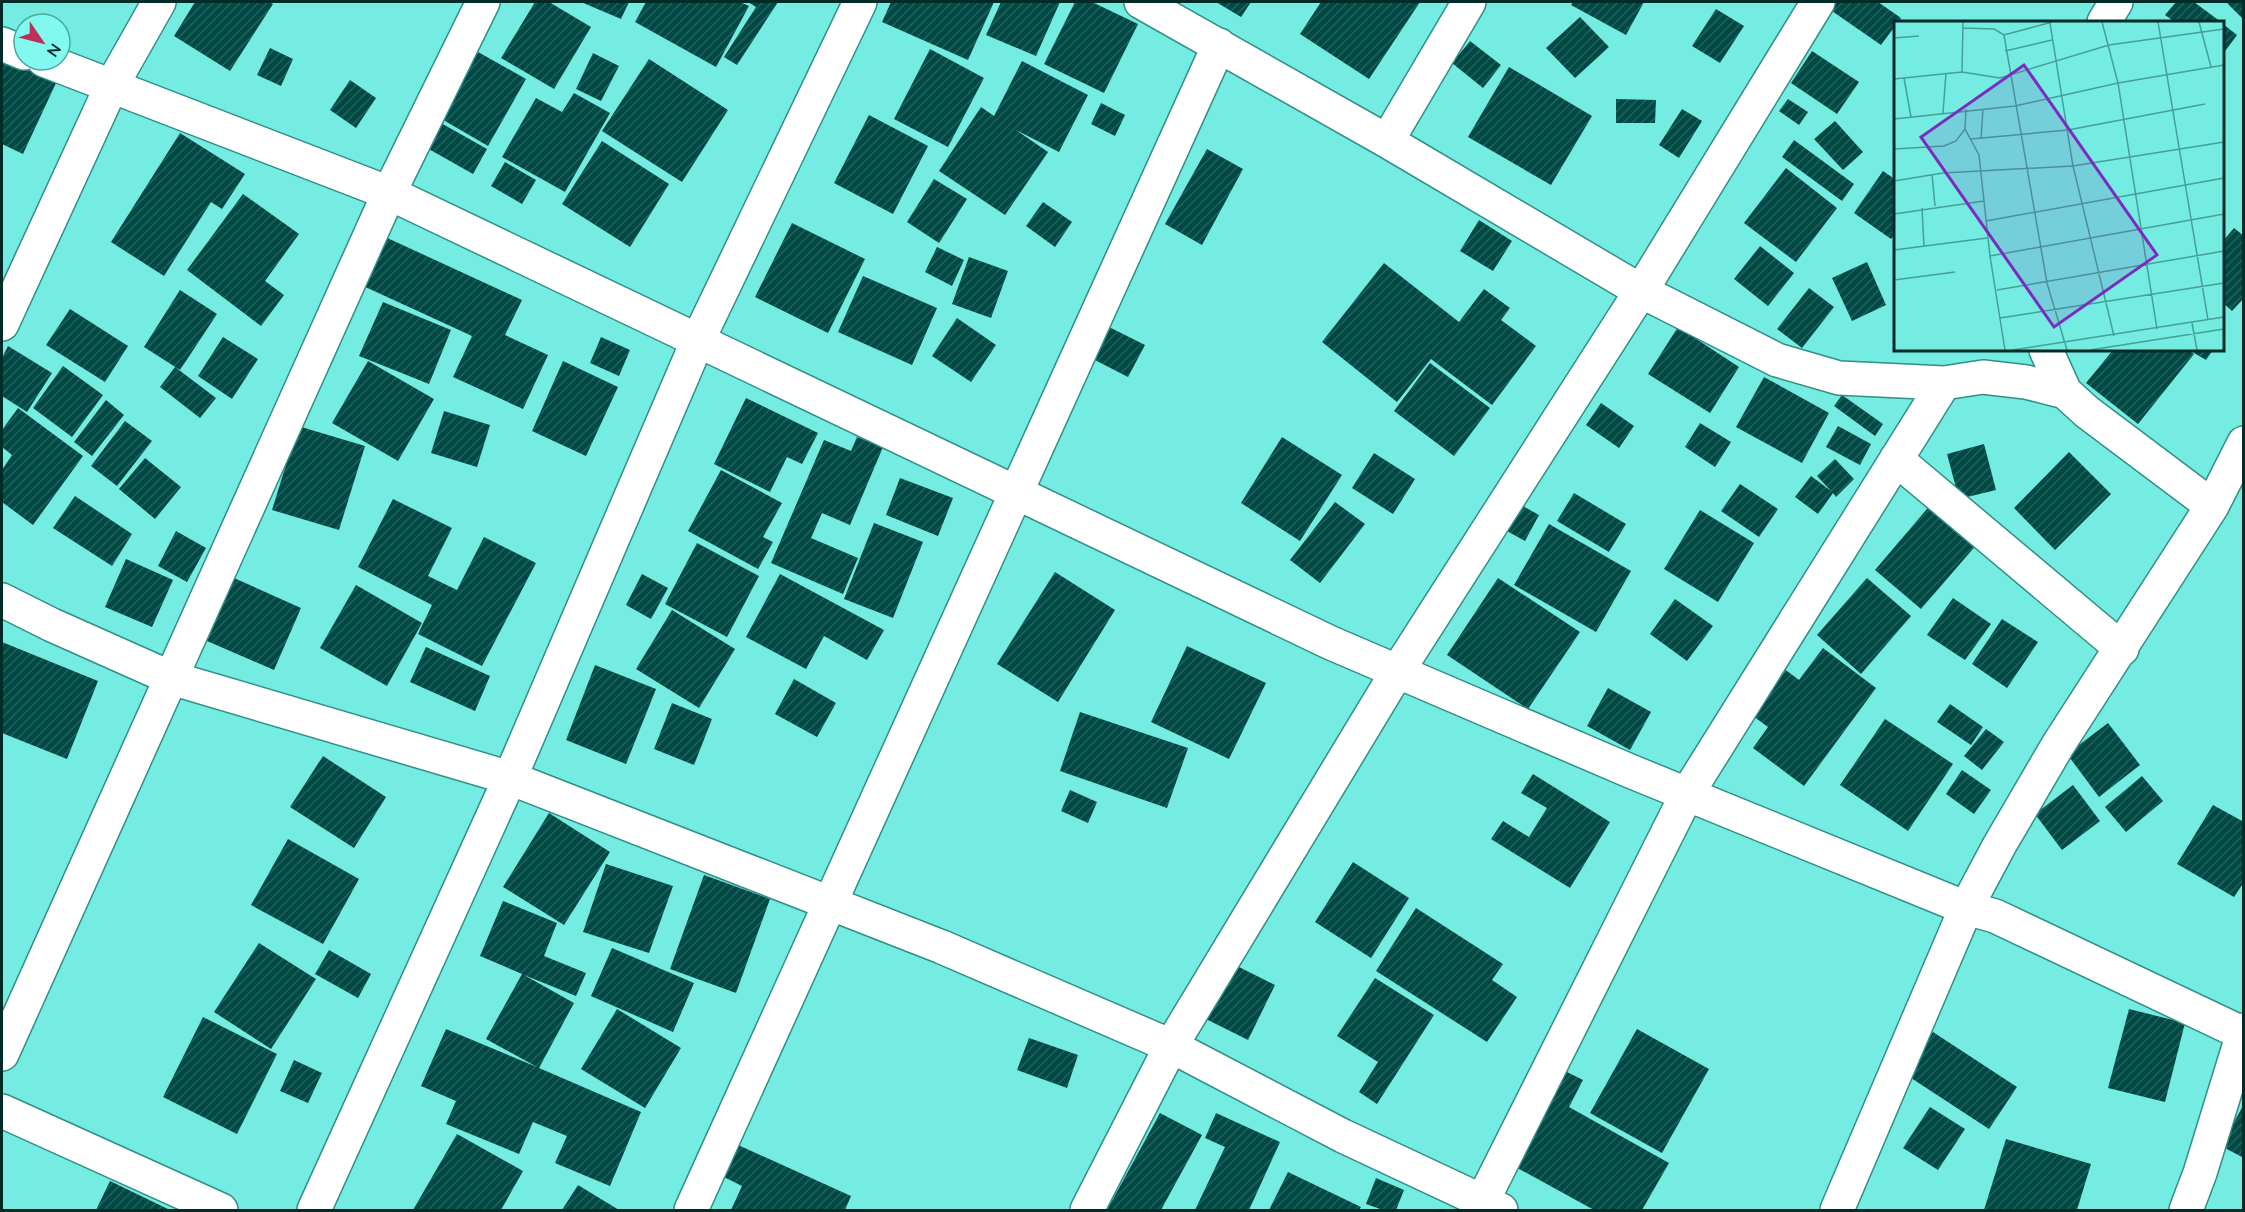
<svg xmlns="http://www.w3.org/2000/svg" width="2245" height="1212" viewBox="0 0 2245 1212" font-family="Quicksand,sans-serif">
  <defs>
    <pattern id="building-hatch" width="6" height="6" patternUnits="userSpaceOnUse" patternTransform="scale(1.5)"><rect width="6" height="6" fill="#004944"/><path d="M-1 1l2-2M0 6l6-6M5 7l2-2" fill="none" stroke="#24615c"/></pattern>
  </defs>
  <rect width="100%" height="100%" fill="#74ece1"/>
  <!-- building -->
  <path fill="url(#building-hatch)" d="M195,2H268L273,4L230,71L174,36Z
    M535,2H549L591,27L554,89L501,58Z
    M581,2H629L621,19Z
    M646,2H740L749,6L716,67L635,22Z
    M748,2H778L737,65L724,57L756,7Z
    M891,2H994L968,60L882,22Z
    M1001,2H1060L1036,56L986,35Z
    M1075,2H1092L1138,24L1104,93L1044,64Z
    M1216,2H1251L1241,17Z
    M1321,2H1420L1369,79L1300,34Z
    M1573,2H1644L1626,35L1571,5Z
    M1819,2H1878L1901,18L1881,45Z
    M2176,2H2194L2221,22H2175L2165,15Z
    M2226,2H2244V20Z
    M1716,9L1744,26L1720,63L1692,46Z
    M1580,17L1609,47L1575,78L1546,48Z
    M2223,24L2237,35L2223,54Z
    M1470,41L1501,65L1483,88L1452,63Z
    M270,48L293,59L281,86L257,75Z
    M471,48L526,79L488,146L433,114Z
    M930,49L984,78L948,147L894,119Z
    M1812,51L1859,82L1837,114L1791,83Z
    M593,53L619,66L601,101L576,89Z
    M2,58L56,83L23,154L2,144Z
    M649,59L728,110L682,182L602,131Z
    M1022,61L1088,95L1059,152L1016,130L1048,152L1005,215L939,171L981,107L994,116Z
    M1509,67L1592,116L1551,185L1468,137Z
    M350,80L376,98L356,128L330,110Z
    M574,93L610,113L565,192L502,157L536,98L562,112Z
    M1616,99L1656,100L1655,123H1616Z
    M1788,99L1808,112L1799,125L1779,111Z
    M1101,103L1125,115L1115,136L1091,124Z
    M1682,109L1702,121L1679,158L1659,145Z
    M425,114L487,149L473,174L411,139Z
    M869,115L928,146L893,214L834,183Z
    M1835,121L1863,152L1843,170L1814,139Z
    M180,133L245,174L222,209L211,202L164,276L111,242Z
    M1794,140L1854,184L1842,201L1782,157Z
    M602,141L669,184L630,247L562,204Z
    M1207,149L1243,169L1202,245L1165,224Z
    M505,162L536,180L522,204L491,186Z
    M1786,168L1837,208L1796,262L1744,223Z
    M1883,171L1896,180V233L1891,239L1854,213Z
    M934,179L967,199L939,243L907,222Z
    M243,194L299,234L265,281L284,295L261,326L187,270Z
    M1043,202L1072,222L1055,247L1026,226Z
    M1479,220L1512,241L1493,271L1460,251Z
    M792,223L865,259L828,333L755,297Z
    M2234,228L2244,236V298L2232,311L2223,303V241Z
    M383,236L522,300L505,335L548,355L523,409L453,377L472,336L361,285Z
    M1760,246L1794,273L1768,306L1734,279Z
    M937,247L964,260L952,286L925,272Z
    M969,257L1008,271L991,318L952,304Z
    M1867,262L1886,305L1852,321L1832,278Z
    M1384,263L1459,322L1484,289L1510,308L1501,320L1536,346L1492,405L1431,359L1397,402L1322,342Z
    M863,276L937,308L912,365L838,332Z
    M1809,288L1834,307L1802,348L1777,329Z
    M180,290L217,314L180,370L144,347Z
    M383,302L451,330L429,384L359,356Z
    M70,309L128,346L105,382L46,345Z
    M957,318L996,345L971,382L932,356Z
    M1103,324L1145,345L1128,377L1087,356Z
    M1678,327L1739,367L1710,413L1648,374Z
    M223,337L258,359L232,399L198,376Z
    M601,337L630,350L619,376L590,363Z
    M8,346L52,373L27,412L2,396V358Z
    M2113,350H2188L2194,354L2138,424L2086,383Z
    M2189,350H2213L2206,360Z
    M368,361L434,399L398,461L332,423Z
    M563,361L618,387L586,456L532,431Z
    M1430,363L1490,408L1454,456L1394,411Z
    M63,366L103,395L72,437L33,408Z
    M175,367L216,398L200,418L160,387Z
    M1764,377L1829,413L1802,463L1736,427Z
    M1842,395L1883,424L1875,436L1834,406Z
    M746,398L818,433L802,464L787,457L770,492L714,464Z
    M106,400L124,415L92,456L74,442Z
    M1601,403L1634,426L1619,448L1586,425Z
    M18,408L83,456L33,525L2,502V470L12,455L2,447V430Z
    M444,411L490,425L477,467L431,453Z
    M125,421L152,441L117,486L91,466Z
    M1700,423L1731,442L1715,467L1685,447Z
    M298,426L365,446L339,530L272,510Z
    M1838,426L1871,444L1860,465L1826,447Z
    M857,437L883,447L850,525L822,513L811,538L858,558L843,594L771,563L824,440L851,451Z
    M1282,437L1342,475L1300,541L1241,503Z
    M1984,444L1996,490L1959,499L1947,454Z
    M2069,452L2111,494L2055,550L2014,508Z
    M1374,453L1415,479L1393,514L1352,488Z
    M145,458L181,487L155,519L119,489Z
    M1835,459L1854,479L1836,497L1833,493L1818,514L1795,497L1811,476L1831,491L1817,476Z
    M721,470L782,503L763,537L773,542L758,569L688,531Z
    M900,478L953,498L938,536L886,515Z
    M1740,484L1778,509L1759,537L1721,511Z
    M1574,493L1626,524L1609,552L1557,521Z
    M75,496L132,534L112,566L53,528Z
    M393,499L452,528L428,576L457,590L484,537L536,563L482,666L418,634L432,605L358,567Z
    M1510,499L1539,515L1525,541L1496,525Z
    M1335,502L1365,524L1320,583L1290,560Z
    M1932,503L1978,543L1921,609L1875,570Z
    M1700,510L1754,543L1718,602L1664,569Z
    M874,523L923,542L893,618L844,599Z
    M1549,524L1631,571L1596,632L1514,585Z
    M176,531L206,548L187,582L158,566Z
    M697,543L759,576L727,637L665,604Z
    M126,559L173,580L152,627L105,607Z
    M1055,572L1115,610L1058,702L997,664Z
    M642,574L668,588L651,619L626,605Z
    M780,574L884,630L867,660L824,636L806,669L746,637Z
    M234,578L301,608L274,670L207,641Z
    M1498,578L1580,632L1528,709L1447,655Z
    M1867,578L1911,616L1861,674L1817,635Z
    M356,585L422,623L387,686L320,648Z
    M1953,598L1991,624L1965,660L1927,635Z
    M1675,599L1713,626L1687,661L1650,634Z
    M672,610L735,649L699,708L636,669Z
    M2002,619L2038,642L2007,688L1972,664Z
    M2,642L98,681L67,759L2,733Z
    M1187,646L1266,683L1229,759L1151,722Z
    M426,647L490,676L475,711L410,682Z
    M1823,648L1876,688L1804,786L1753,748L1768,727L1742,708L1775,662L1799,680Z
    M595,665L656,689L626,764L566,740Z
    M794,679L836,703L817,737L775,714Z
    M1608,688L1651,712L1630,750L1587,726Z
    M672,703L712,719L694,765L654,749Z
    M1950,704L1983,727L1971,745L1937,722Z
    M1080,712L1188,748L1167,808L1060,771Z
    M1885,719L1953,764L1908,831L1840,785Z
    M2108,723L2140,765L2099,797L2067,754Z
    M1986,729L2004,742L1982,770L1964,756Z
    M323,756L386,797L354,848L290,807Z
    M1962,770L1991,790L1974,814L1946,794Z
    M1533,774L1610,822L1570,888L1491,839L1503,821L1529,837L1547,808L1521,793Z
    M2142,776L2163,801L2126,832L2105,807Z
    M2073,785L2100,821L2062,850L2035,814Z
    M1070,790L1097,802L1088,823L1061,811Z
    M2213,805L2244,822V882L2234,897L2177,864Z
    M549,813L610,852L564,925L503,887Z
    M288,839L359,879L323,944L251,905Z
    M1353,862L1409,898L1371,958L1315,922Z
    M606,864L673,886L649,953L583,932Z
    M704,875L770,899L736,993L670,969Z
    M503,901L557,923L544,956L586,973L576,996L524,975L574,1003L539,1068L641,1112L610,1186L555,1163L567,1136L533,1122L519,1154L446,1124L456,1101L421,1086L446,1029L537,1067L486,1039L522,974L480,956Z
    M1416,908L1503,964L1492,980L1517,997L1487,1042L1376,971Z
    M259,943L316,979L271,1049L214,1012Z
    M612,948L694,983L673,1032L591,996Z
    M329,950L371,974L358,998L315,974Z
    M1227,961L1275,985L1248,1040L1200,1016Z
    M1375,978L1434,1015L1377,1104L1359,1092L1378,1062L1337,1036Z
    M617,1009L681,1048L645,1108L581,1069Z
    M2129,1009L2185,1023L2165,1102L2108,1088Z
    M203,1017L277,1054L237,1134L163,1097Z
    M1637,1029L1709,1069L1662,1153L1590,1113Z
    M1933,1032L2017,1087L1989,1129L1905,1074Z
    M1029,1038L1078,1055L1067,1088L1017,1070Z
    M294,1060L322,1073L308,1103L280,1091Z
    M1565,1071L1583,1080L1569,1107L1669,1163L1642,1210H1594L1512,1165Z
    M2244,1104V1158L2221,1146Z
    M1930,1107L1965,1129L1938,1170L1903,1148Z
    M1160,1113L1202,1135L1161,1210H1107Z
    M1216,1113L1280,1142L1249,1210H1195L1225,1147L1205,1138Z
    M457,1134L523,1171L501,1210H413Z
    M2006,1139L2091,1164L2077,1210H1984Z
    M738,1145L851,1196L845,1210H731L742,1186L724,1177Z
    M1288,1172L1361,1207L1359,1210H1269Z
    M1376,1178L1404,1190L1396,1210H1383L1366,1204Z
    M110,1181L170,1210H96Z
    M578,1185L619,1210H562Z"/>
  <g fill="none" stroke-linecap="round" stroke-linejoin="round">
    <!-- street casing -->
    <g stroke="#318f88" stroke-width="36">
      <path id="street" d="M1141,2L1387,141L1641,291L1777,360L1839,378L1944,383L1983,377L2026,382L2065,392L2087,412L2212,506
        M2104,22L2116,2
        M2,44L24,53
        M44,60L389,193L1331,643L1630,771L1966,908L1995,916L2244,1034
        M1387,141L1469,2
        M2,324L112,85L159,2
        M2046,350L2065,392
        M1896,459L2122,649
        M2,600L52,625L171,678L510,778L942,947L1171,1046L1343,1136L1501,1210
        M2,1054L389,193L483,2
        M2,1111L221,1210
        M314,1210L510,778L698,340L860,2
        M691,1210L1219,45
        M1087,1210L1171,1046L1397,672L1641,291L1818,2
        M1478,1210L1687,794L1944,383
        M1837,1210L1966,908L1999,846L2058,745L2212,506L2244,443
        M2186,1210L2200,1173L2244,1030"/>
    </g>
    <!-- street -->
    <use href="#street" stroke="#fff" stroke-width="33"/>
  </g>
  <!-- overview -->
  <g transform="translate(1894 21)">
    <rect width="330" height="330" fill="#74ece1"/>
    <path fill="none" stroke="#469f97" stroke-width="1.5" d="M208,1L224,62L263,308M264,1L314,299M305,1L317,46M156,2L179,145L220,315M69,7L100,8L110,14L158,1M110,14L153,262L173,329M0,17L25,15M111,30L158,19M68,51L69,1M10,57L17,96M0,58L68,51L106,57L215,24L330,8M72,88L71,108L85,134L96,235L111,329M49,92L52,52M0,98L121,85L224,62L330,44M77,118L174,109L311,83M87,118L89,88M0,128L50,125L62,120L71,108M38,153L41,185M0,160L49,152L179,145L330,121M28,187L30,225M0,193L90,180M92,200L330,157M0,229L93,217M96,235L330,193M0,259L61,251M103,269L330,230M106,297L330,262M298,302L303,329M119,329L330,296M196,329L330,308"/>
    <path fill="#7b2cbf" fill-opacity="0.15" stroke="#7b2cbf" stroke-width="3" d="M130,44L263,234L160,306L27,116Z"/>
    <rect width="330" height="330" fill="none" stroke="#022b28" stroke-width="3"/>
  </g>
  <!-- border -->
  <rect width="2245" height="1212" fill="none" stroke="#022b28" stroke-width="6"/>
  <!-- north arrow -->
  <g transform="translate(42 42) rotate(125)"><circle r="28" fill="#82f9ee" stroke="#4fa79f" stroke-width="1.5"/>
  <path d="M0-4.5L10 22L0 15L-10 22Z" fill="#be305b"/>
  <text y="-9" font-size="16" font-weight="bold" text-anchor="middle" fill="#022b28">N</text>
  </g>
</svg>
